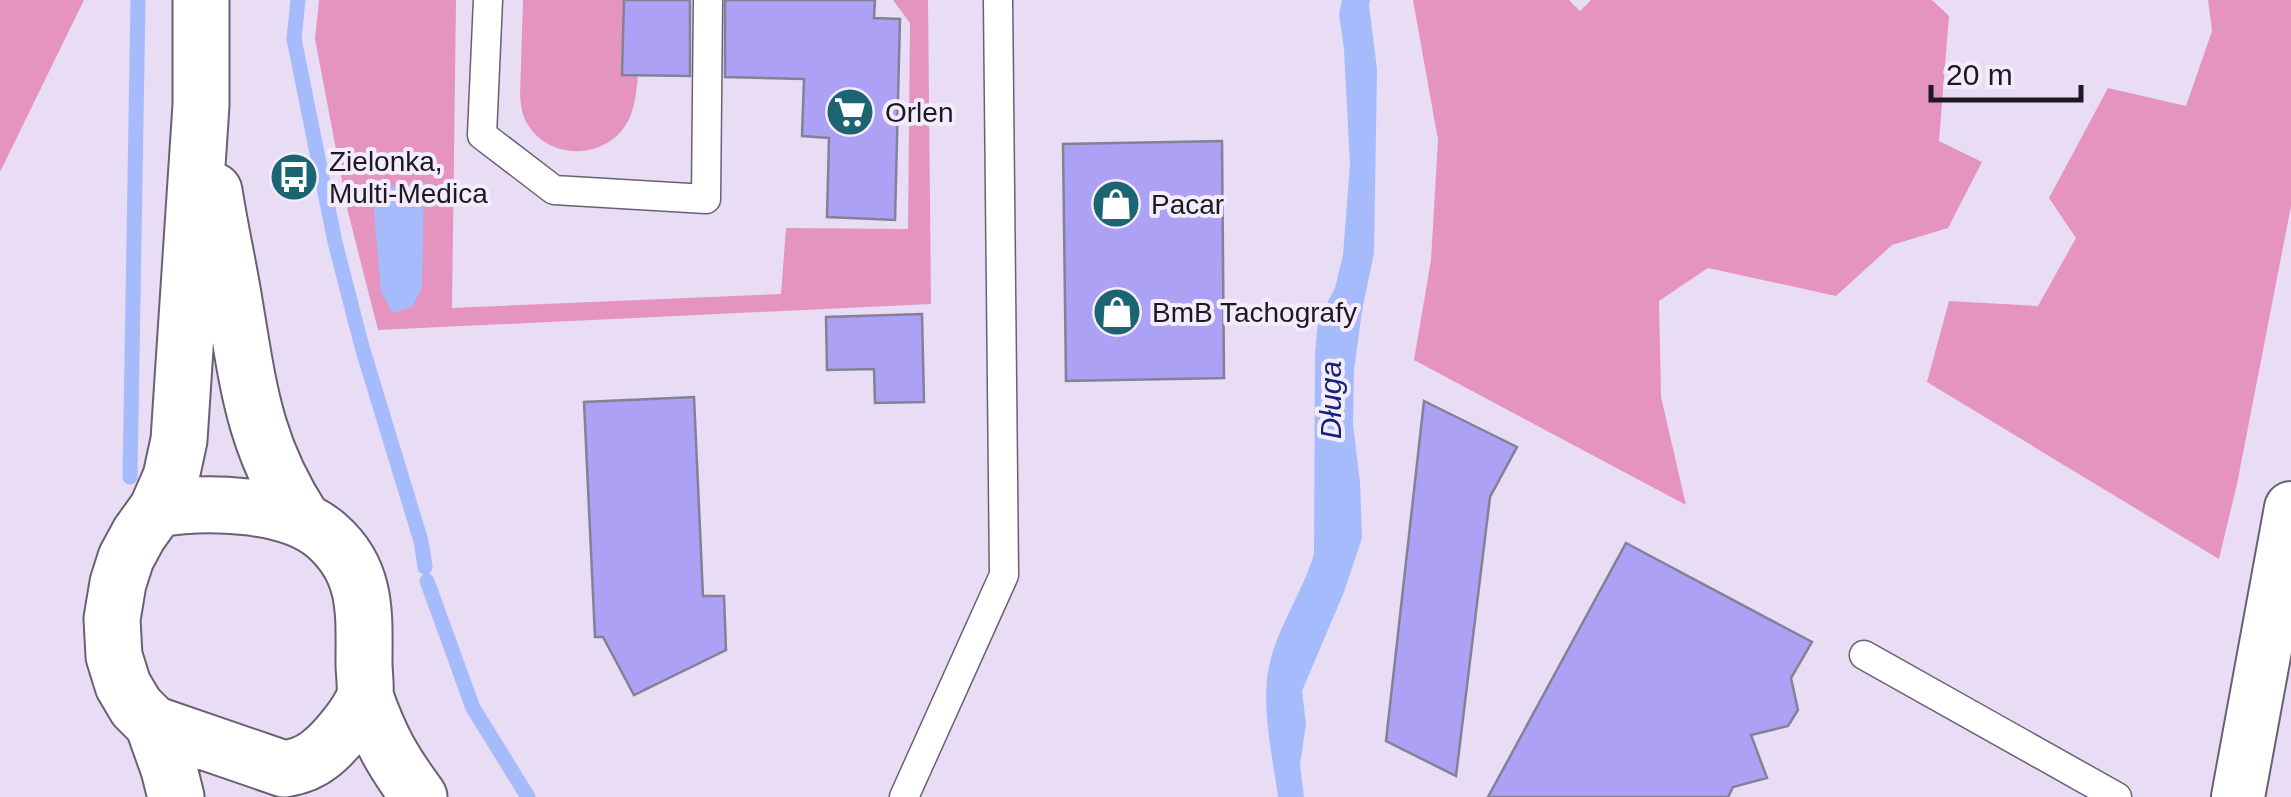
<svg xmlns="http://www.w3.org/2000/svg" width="2291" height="797" viewBox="0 0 2291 797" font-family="Arial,sans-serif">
  <rect width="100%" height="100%" fill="#e8ddf4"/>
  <!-- green -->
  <path fill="#e494bf" d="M0,0H84L0,172Z
    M319,0H456L452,308L781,294L786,228L908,229L910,23L893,0H928L931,304L378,330L348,212L315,39Z
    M523,0H639C638,31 642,90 630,117C612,159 552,163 528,125C522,116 521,106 520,95Z
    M1413,0H1569L1580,11L1591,0H1932L1949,16L1939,141L1982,162L1948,228L1892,245L1836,296L1708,268L1659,301L1661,397L1686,505L1414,360L1431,260L1438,140Z
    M2208,0H2291V206L2237,484L2219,559L1927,382L1949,301L2038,306L2076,238L2049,198L2108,88L2186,106L2212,31Z"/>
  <!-- water -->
  <path fill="#a6bbfb" d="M1342,0H1370L1369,5L1377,69L1374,253L1362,311L1354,370L1353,425L1360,482L1362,538L1344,592L1302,691L1306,724L1300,765L1304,797H1278C1273,759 1263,717 1267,679C1272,634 1301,597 1314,554L1315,354L1318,320L1335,288L1343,255L1350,165L1344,49L1339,14Z
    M424,183L422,287L412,307L393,313L381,292L372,188Z"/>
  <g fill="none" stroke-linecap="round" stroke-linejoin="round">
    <!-- stream -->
    <path stroke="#a6bbfb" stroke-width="15" d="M298,0L294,39L335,242L362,347L421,541L425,567
      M130,477L138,0
      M427,581L473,708L528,797"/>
  </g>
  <!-- building -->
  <path fill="#aca1f4" stroke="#838197" stroke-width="2.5" d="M624,0H690V76L622,75Z
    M725,0H875L874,18L900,19L895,220L827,217L829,138L802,136L804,79L725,77Z
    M1222,141L1224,378L1066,381L1063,144Z
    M922,314L924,402L875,403L874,369L827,370L826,317Z
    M694,397L703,596H724L726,650L634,695L603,637H595L584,402Z
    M1424,401L1517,447L1490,497L1456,776L1386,741Z
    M1626,543L1812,642L1791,678L1798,710L1788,726L1751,735L1767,778L1733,787L1728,797H1488Z"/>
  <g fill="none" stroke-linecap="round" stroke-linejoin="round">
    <!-- lane casing -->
    <g stroke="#6a6073" stroke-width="31">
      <path id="lane" d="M488,0L482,135L554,190L706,199L708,0
        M1864,655L2117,797
        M904,797L1004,575L998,0"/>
    </g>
    <!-- street casing -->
    <g stroke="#6a6073" stroke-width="56">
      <path id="street" d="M2238,797L2291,508"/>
    </g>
    <!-- secondary casing -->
    <g stroke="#6a6073" stroke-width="59">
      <path id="secondary" d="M214,191C220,230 229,268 235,307C249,391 255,446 303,520
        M157,509C205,501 289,502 327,536C368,572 364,614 364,663C364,673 366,685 365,694C362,711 333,745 319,755C309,763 297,767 284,769L153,724L136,707L123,685L114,656L112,619L118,583L126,558L139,534L157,509L171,477L179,440L201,105V0
        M365,696C380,739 392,760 419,797
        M153,724L169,769L176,797"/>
    </g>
    <!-- lane -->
    <use href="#lane" stroke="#fff" stroke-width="28"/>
    <!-- street -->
    <use href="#street" stroke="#fff" stroke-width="52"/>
    <!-- secondary -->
    <use href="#secondary" stroke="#fff" stroke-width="55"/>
  </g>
  <!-- icons -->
  <defs>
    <g id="supermarket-disc" transform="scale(2.5)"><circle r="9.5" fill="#1b6471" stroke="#f4ebfd"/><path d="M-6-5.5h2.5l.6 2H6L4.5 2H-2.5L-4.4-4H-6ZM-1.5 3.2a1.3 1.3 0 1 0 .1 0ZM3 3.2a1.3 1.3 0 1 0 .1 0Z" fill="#fff"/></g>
    <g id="bus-disc" transform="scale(2.5)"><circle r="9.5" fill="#1b6471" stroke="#f4ebfd"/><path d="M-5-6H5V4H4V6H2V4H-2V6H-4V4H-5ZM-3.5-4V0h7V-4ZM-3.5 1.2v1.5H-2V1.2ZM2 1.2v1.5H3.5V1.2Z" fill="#fff"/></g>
    <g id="shop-disc" transform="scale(2.5)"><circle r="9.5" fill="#1b6471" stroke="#f4ebfd"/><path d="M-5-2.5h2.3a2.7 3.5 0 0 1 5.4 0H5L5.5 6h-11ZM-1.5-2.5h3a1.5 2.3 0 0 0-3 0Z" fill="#fff"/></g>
  </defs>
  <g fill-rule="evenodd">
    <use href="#supermarket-disc" x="850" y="112"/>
    <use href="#bus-disc" x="294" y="177"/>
    <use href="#shop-disc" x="1116" y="204"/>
    <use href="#shop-disc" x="1117" y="312"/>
  </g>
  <g text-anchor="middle" stroke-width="8" stroke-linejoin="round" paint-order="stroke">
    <!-- poi labels -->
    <g font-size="28" fill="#1d1921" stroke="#f4ebfd" text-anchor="start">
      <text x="885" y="122">Orlen</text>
      <text x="329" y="171">Zielonka,<tspan x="329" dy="32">Multi-Medica</tspan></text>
      <text x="1151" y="214">Pacar</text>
      <text x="1152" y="322">BmB Tachografy</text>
    </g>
    <!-- water labels -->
    <g font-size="30" font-style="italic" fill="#18217a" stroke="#f4ebfd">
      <text transform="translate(1331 400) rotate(-90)" y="10">Długa</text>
    </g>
  </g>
  <!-- scale -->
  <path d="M1931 85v15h150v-15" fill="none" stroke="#1d1921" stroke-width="5"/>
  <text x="1946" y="85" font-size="30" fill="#1d1921" stroke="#f4ebfd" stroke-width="8" paint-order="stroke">20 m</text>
</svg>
